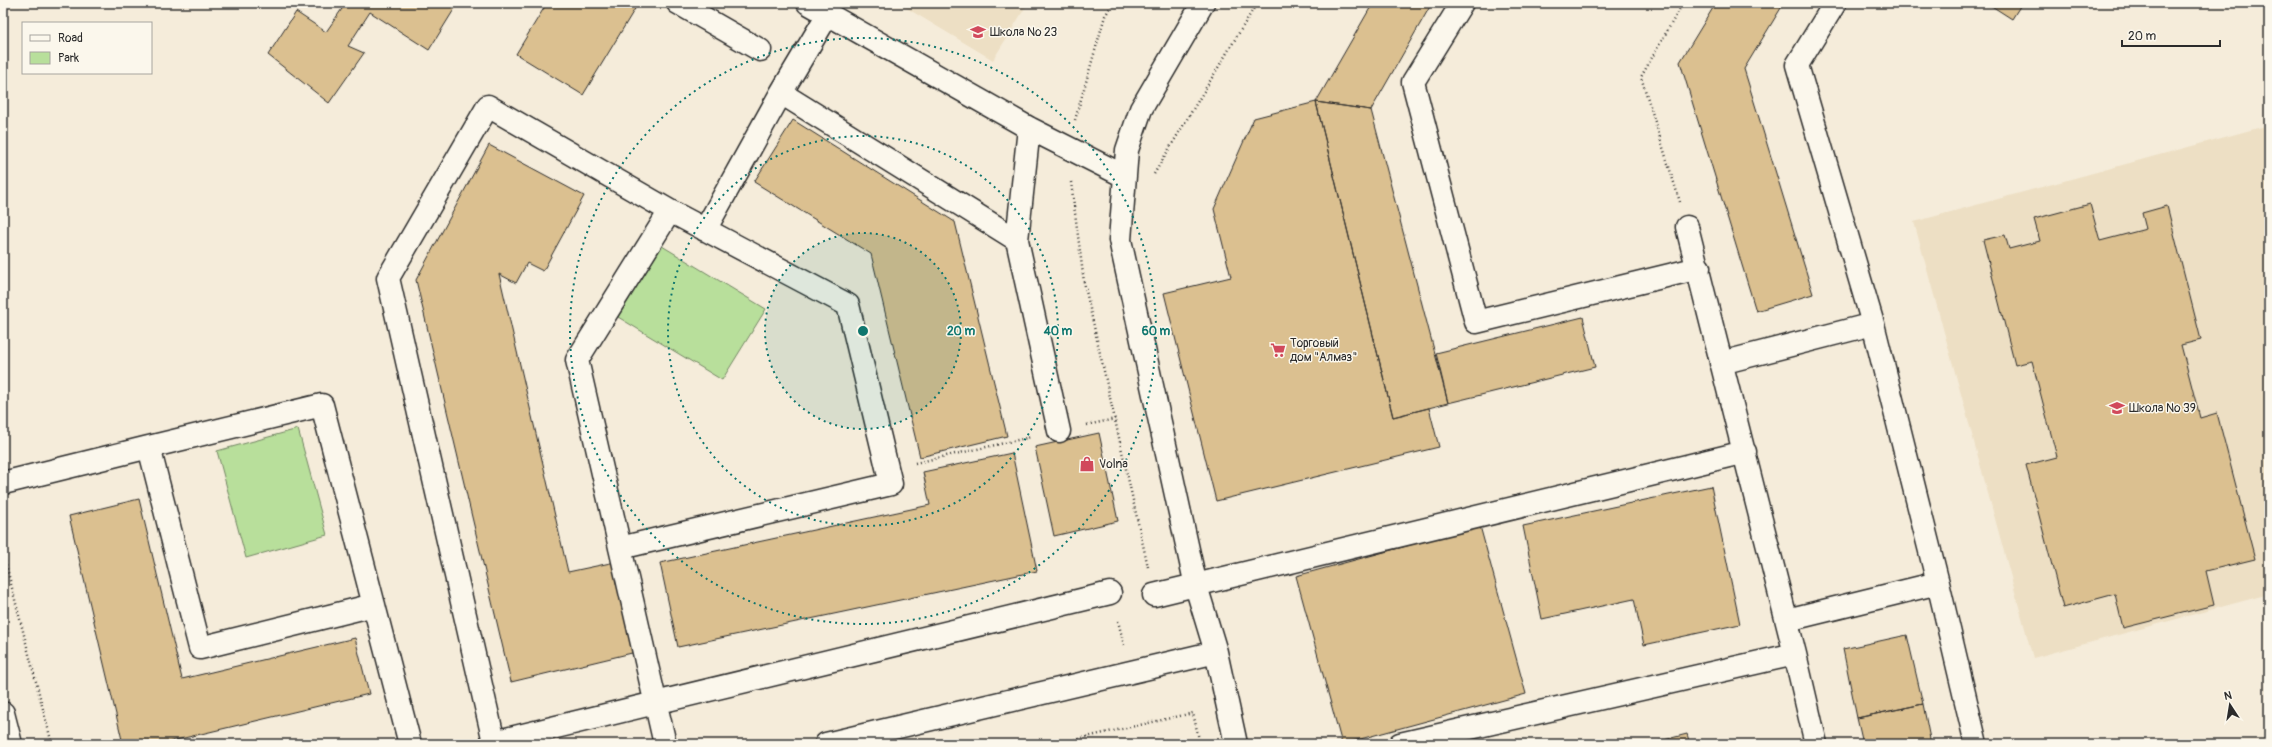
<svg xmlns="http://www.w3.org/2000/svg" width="2272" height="747" viewBox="0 0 2272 747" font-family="Pangolin,sans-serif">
  <rect width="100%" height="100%" fill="#f5ecda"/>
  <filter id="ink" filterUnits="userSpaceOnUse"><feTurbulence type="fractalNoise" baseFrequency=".025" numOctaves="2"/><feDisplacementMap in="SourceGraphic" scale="8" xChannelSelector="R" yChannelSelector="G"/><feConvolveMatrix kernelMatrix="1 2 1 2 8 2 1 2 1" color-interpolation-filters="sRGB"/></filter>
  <g filter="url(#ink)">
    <!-- built -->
    <path fill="#eddfc4" d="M898,3H1028L993,60Z
      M2269,125V594L2033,658L1914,222Z"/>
    <!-- green -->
    <path fill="#b8df9b" stroke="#728563" d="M662,246L766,309L722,380L618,317Z
      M298,429L327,535L246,558L217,451Z"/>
    <!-- building -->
    <path fill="#dbc090" stroke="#2b2b2b" d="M346,3H458L429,50L370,12L348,46L364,53L329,103L268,55L296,12L326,32Z
      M547,3H630L636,7L583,95L516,54Z
      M1373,3H1432L1371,110L1316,102Z
      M1716,3H1784L1744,69L1813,294L1756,311L1680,62Z
      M1987,3H2022L2012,19Z
      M1316,102L1371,110L1448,403L1393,417Z
      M1316,102L1393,417L1429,408L1439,447L1216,501L1164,293L1231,277L1214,209L1254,118Z
      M793,120L955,222L1007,436L920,457L871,254L754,182Z
      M489,145L584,196L543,271L527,263L516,283L499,274L568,572L615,562L636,652L511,682L416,280Z
      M2090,204L2100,241L2146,229L2142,213L2167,206L2201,340L2181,345L2200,418L2217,413L2255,559L2206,571L2214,605L2123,628L2115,594L2063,608L2026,465L2057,457L2032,361L2015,365L1983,240L2005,235L2009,249L2040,241L2034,219Z
      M1583,317L1595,367L1448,403L1436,353Z
      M1099,433L1118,521L1054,536L1035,447Z
      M1012,453L1037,571L678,647L660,563L930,505L923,472Z
      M1711,486L1740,624L1644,645L1634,599L1542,619L1523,526Z
      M139,499L182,679L355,638L369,694L159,744H123L69,516Z
      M1480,526L1526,694L1342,744L1296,576Z
      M1907,635L1923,704L1857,718L1843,649Z
      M1923,704L1931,744H1863L1857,718Z
      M1687,734L1690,744H1648Z"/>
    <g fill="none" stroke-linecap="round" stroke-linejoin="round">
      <!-- minor casing -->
      <g stroke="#2b2b2b" stroke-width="25">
        <path id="minor" d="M678,3L760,50
          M808,3L1029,128L1124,176
          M1203,3L1141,109L1127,150L1120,240L1196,586L1216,652L1236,744
          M1462,3L1413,82L1476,322L1699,268
          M1835,3L1797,65L1873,324L1938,583L1976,744
          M781,93L1017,240
          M1029,128L1017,240L1059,431
          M705,230L781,93L828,14
          M1721,363L1873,324
          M3,483L149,447
          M620,548L891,484L848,305L670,211
          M1154,595L1745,452
          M374,605L200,648L149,447L322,405L410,744
          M1787,620L1938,583
          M1795,654L1816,744
          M3,713L11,744
          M665,744C636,616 607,488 577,360L670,211L488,106L388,278L494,742L1110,593
          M826,744L1216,652
          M1400,744L1795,654L1687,227"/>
      </g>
      <!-- path -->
      <path stroke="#2b2b2b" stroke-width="2.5" stroke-dasharray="1 3" stroke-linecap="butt" d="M1075,120L1105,16L1113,3
        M1154,174L1257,3
        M1071,182L1084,282L1148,567
        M1680,202L1641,77L1683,3
        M1087,425L1115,419
        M915,463L1031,437
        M3,553L52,744
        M1118,621L1124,645
        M1055,744L1193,713L1200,744"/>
      <!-- minor -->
      <use href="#minor" stroke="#fbf7ec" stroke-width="22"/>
    </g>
  </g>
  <!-- distance rings -->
  <circle cx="863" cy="331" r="98" fill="#0f766e" fill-opacity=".12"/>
  <g fill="none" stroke="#0f766e" stroke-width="2" stroke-dasharray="2 4">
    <circle cx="863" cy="331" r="98"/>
    <circle cx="863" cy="331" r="195"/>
    <circle cx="863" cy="331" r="293"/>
  </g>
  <!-- icons -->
  <defs>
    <g id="school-bare" transform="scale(1.2)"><path d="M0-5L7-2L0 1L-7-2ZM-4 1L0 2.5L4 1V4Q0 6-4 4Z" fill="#d1495b" stroke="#fbf7ec" stroke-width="2.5" paint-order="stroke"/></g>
    <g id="supermarket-bare" transform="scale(1.2)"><path d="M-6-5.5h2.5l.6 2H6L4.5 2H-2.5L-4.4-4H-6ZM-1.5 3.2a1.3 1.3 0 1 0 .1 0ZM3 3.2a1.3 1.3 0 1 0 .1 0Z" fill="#d1495b" stroke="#fbf7ec" stroke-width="2.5" paint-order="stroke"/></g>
    <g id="shop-bare" transform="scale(1.2)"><path d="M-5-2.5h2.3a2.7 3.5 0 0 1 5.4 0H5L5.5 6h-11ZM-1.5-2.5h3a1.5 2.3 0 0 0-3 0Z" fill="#d1495b" stroke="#fbf7ec" stroke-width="2.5" paint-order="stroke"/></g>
  </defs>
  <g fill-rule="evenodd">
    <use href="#school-bare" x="978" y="32"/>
    <use href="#supermarket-bare" x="1278" y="350"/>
    <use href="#school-bare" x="2117" y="408"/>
    <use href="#shop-bare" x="1087" y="464"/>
  </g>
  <g text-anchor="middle" stroke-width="3" stroke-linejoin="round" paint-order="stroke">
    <!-- poi labels -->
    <g font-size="12" fill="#2b2b2b" stroke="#fbf7ec" text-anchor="start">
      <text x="990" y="36">Школа № 23</text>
      <text x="1290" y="347">Торговый<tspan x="1290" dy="14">дом "Алмаз"</tspan></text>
      <text x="2129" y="412">Школа № 39</text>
      <text x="1099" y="468">Volna</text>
    </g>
  </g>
  <circle cx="863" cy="331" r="6" fill="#0f766e" stroke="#fbf7ec" stroke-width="2"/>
  <g font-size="12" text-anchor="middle" font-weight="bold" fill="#0f766e" stroke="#fbf7ec" stroke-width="3" stroke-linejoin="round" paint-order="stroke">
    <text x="961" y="335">20 m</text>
    <text x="1058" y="335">40 m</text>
    <text x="1156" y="335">60 m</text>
  </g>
  <!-- margin -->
  <rect width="2272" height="747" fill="none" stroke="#fbf7ec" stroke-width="16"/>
  <rect x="8" y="8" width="2256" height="731" fill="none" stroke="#2b2b2b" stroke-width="1.5" filter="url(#ink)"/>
  <!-- legend -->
  <rect x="22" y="22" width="130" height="52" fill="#fbf7ec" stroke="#a8a59f"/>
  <rect x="30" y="35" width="20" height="6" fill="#fbf7ec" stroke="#a8a59f"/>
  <text x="58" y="42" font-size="12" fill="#2b2b2b">Road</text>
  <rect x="30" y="52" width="20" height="12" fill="#b8df9b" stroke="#a8a59f"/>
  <text x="58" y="62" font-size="12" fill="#2b2b2b">Park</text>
  <!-- north arrow -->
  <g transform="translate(2230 705) rotate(348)" stroke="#fbf7ec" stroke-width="3" paint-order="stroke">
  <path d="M0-3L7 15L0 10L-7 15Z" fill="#2b2b2b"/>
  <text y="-6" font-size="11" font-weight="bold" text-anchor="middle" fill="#2b2b2b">N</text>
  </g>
  <!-- scale -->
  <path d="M2122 40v6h98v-6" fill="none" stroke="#2b2b2b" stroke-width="2"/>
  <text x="2128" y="40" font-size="12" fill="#2b2b2b" stroke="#fbf7ec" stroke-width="3" paint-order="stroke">20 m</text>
</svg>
